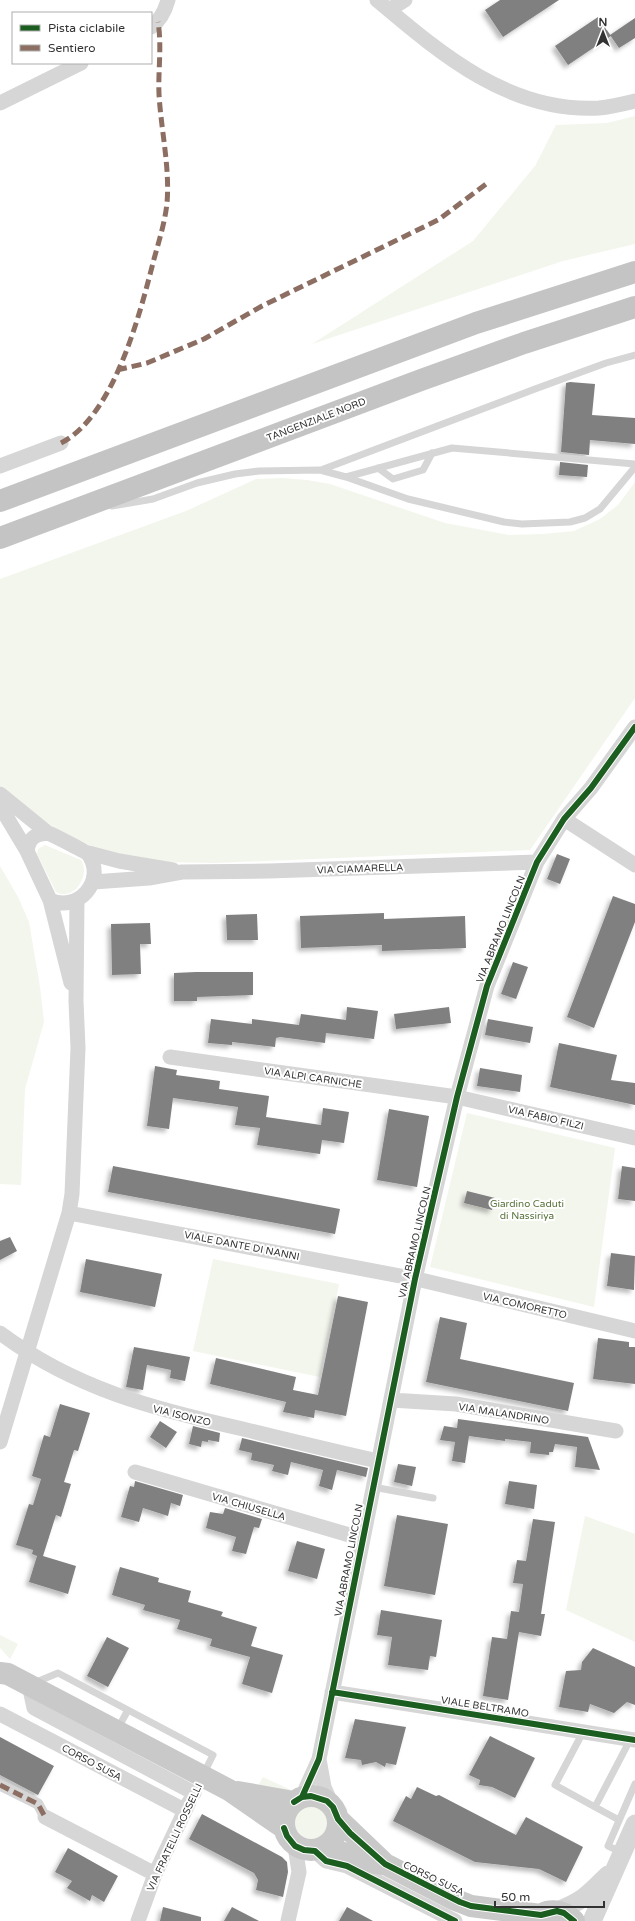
<svg xmlns="http://www.w3.org/2000/svg" width="635" height="1921" viewBox="0 0 635 1921" font-family="'Varela Round',sans-serif">
  <defs>
    <filter id="shadow"><feDropShadow dx="-3.5" dy="3.5" stdDeviation="2" flood-color="#0004"/></filter>
  </defs>
  <rect width="100%" height="100%" fill="#fff"/>
  <!-- green -->
  <path fill="#f3f6ed" d="M635,116V244L563,261L312,344L473,241L535,166L556,125L607,123Z
    M282,478L307,480L330,484L445,523L509,535L543,534L574,531L600,519L618,505L635,482V698L530,850L216,863L162,862L130,857L86,844L59,831L18,802L0,786V579L186,511L256,479Z
    M45,845L81,860C91,875 74,902 56,892L37,854L38,849Z
    M0,866L18,897L29,922L40,987L44,1022L25,1089L21,1185L0,1184Z
    M467,1113L615,1148L594,1307L430,1267Z
    M213,1259L339,1284L320,1377L193,1351Z
    M585,1516L635,1534V1642L566,1610Z
    M0,1635L18,1644L10,1659L0,1648Z
    M263,1777L291,1790L290,1792L256,1790Z
    M294 1822a18 18 0 1 1 36 0a18 18 0 1 1-36 0Z"/>
  <!-- building -->
  <path fill="#808080" filter="url(#shadow)" d="M500,0H559L503,37L485,10Z
    M598,17L611,36L568,65L555,46Z
    M635,18V38L619,48L610,35Z
    M570,382L595,384L592,415L635,418V444L590,440L589,455L561,452L566,383Z
    M560,462L588,465L587,477L559,475Z
    M557,854L570,859L560,884L547,879Z
    M613,896L635,904V922L594,1028L567,1017Z
    M384,913V919L465,916L466,948L382,951V945L301,948L300,916Z
    M257,914L258,940H227L226,915Z
    M150,923L151,944H140L141,974L112,975L111,924Z
    M513,962L528,967L516,999L501,994Z
    M196,972H253V995L197,997V1001H174V973Z
    M347,1007L378,1011L374,1039L326,1033L325,1043L280,1037L276,1038L275,1047L232,1042V1045L208,1043L211,1019L252,1024V1019L299,1025L301,1014L346,1020Z
    M449,1007L451,1023L396,1029L394,1014Z
    M488,1019L533,1027L530,1043L485,1035Z
    M559,1043L617,1055L611,1080L635,1083V1105L550,1087Z
    M155,1066L177,1070L176,1075L220,1081L219,1089L269,1096L266,1117L321,1125L323,1108L349,1112L344,1143L322,1140L320,1154L257,1145L260,1128L235,1125L238,1107L173,1098L169,1129L147,1126Z
    M480,1068L522,1075L520,1092L477,1086Z
    M389,1109L429,1116L417,1187L377,1180Z
    M113,1166L340,1209L335,1234L108,1192Z
    M622,1166L635,1168V1201L618,1199Z
    M467,1191L495,1198L492,1210L464,1203Z
    M10,1237L17,1251L0,1260V1241Z
    M611,1253L635,1256L634,1290L607,1286Z
    M86,1259L162,1274L155,1307L80,1292Z
    M338,1296L368,1302L346,1416L315,1410L314,1418L283,1412L286,1402L210,1384L216,1358L296,1377L293,1390L318,1395Z
    M440,1317L467,1323L460,1359L574,1383L568,1411L426,1382Z
    M598,1338L629,1342V1347H635V1384L593,1379Z
    M134,1347L190,1357L185,1381L170,1378L171,1370L147,1365L143,1390L126,1387Z
    M60,1404L90,1413L78,1451L74,1450L64,1482L71,1484L61,1517L56,1515L43,1556L76,1566L68,1594L29,1582L37,1556L32,1554L33,1550L16,1545L29,1504L33,1505L41,1479L32,1476L44,1435L50,1437Z
    M458,1419L588,1437L600,1470L575,1467L577,1447L555,1444L553,1452H549V1455L530,1453L531,1442L505,1439V1441L469,1436L465,1463L452,1461L455,1442L440,1440L444,1426L457,1428Z
    M160,1421L177,1432L166,1448L150,1437Z
    M193,1426L220,1433L219,1442L208,1440V1442L202,1441L201,1447L189,1444Z
    M242,1438L368,1468L366,1477L337,1470L332,1490L319,1486L323,1470L291,1462L288,1475L272,1471L274,1465L251,1460L252,1453L239,1450Z
    M398,1464L416,1467L412,1486L394,1482Z
    M135,1481L183,1495L180,1506L171,1503L168,1516L143,1508L139,1522L121,1517L130,1486L134,1487Z
    M509,1481L537,1485L534,1509L505,1504Z
    M225,1508L262,1519L259,1528L254,1527L246,1554L232,1551L236,1537L206,1528L210,1512L223,1514Z
    M397,1515L448,1524L435,1595L384,1586Z
    M533,1519L555,1522L541,1614H545L541,1636L519,1632L508,1700L483,1696L492,1637L507,1639L511,1611L519,1612L523,1584L513,1583L517,1560L526,1561Z
    M297,1541L325,1549L317,1579L288,1571Z
    M120,1567L159,1578L158,1582L191,1591L188,1602L223,1612L221,1616L257,1627L251,1646L283,1655L272,1693L242,1684L250,1657L210,1646L212,1639L177,1629L180,1620L143,1610L145,1605L112,1595Z
    M381,1610L442,1620L436,1657L430,1656L428,1670L388,1665L392,1637L377,1635Z
    M107,1637L129,1648L108,1687L87,1676Z
    M593,1648L635,1667V1705L627,1702L614,1713L590,1704L588,1712L559,1707L566,1671L581,1670L582,1662Z
    M355,1719L406,1727L396,1765L386,1763L385,1767L376,1762L362,1765L361,1760L345,1758Z
    M490,1736L535,1758L515,1798L492,1787L479,1785L480,1780L469,1775Z
    M0,1737L54,1766L38,1795L0,1775Z
    M417,1787L436,1796L439,1795L516,1835L526,1817L583,1847L566,1882L539,1869L475,1862L393,1821L406,1796L411,1799Z
    M202,1814L282,1857L287,1862L288,1872L283,1897L256,1890L258,1880L254,1873L189,1839Z
    M68,1848L118,1876L104,1902L92,1895L90,1901L67,1888L72,1881L55,1872Z
    M163,1907L201,1917V1921H160Z
    M232,1907L259,1921H224Z
    M347,1907L373,1921H339Z"/>
  <g fill="none" stroke-linecap="round" stroke-linejoin="round">
    <!-- service -->
    <path stroke="#d6d6d6" stroke-width="7" d="M378,468L393,479L423,470L432,453
      M321,470L535,389L606,363L635,355
      M346,477L452,448L635,464
      M112,506L153,499L197,483L235,474L259,471L320,470L346,477L408,499L504,522L522,524L570,522L585,518L600,509L635,467
      M373,1487L433,1498
      M34,1683L58,1673L213,1755L203,1775
      M117,1730L128,1710
      M583,1732L555,1785L595,1807L630,1740
      M595,1807L619,1820
      M621,1852L608,1846L635,1784"/>
    <!-- pedestrian -->
    <path stroke="#d6d6d6" stroke-width="11" d="M0,1785L38,1804L45,1817"/>
    <!-- minor -->
    <path stroke="#d6d6d6" stroke-width="15" d="M377,0C441,54 510,113 599,108C611,107 623,104 635,101
      M389,10L405,0
      M151,27C161,20 165,11 168,0
      M0,103L81,63
      M0,466L61,443
      M0,794L48,833
      M0,806L27,851
      M564,819L635,865
      M48,833C55,836 87,852 89,855C106,881 78,913 50,900L27,851C29,838 35,834 48,833Z
      M89,853L119,861L173,870
      M93,882L149,878L182,872L269,871L537,862
      M50,900L71,983
      M170,1057L457,1097L635,1138
      M69,1213L421,1280L635,1331
      M0,1333C75,1389 154,1409 243,1429C288,1440 333,1451 378,1461
      M391,1400L456,1404L616,1431
      M0,1442L69,1213L72,1194L78,1048L76,1001L77,900
      M135,1472L363,1539
      M29,1685L34,1708L194,1793
      M332,1692L635,1740
      M0,1714L184,1810
      M319,1759L324,1787L333,1807
      M302,1797L319,1759L415,1279L457,1097L487,986L537,862L564,819L591,788L635,727
      M45,1817L155,1874
      M315,1851L326,1861L347,1866L455,1921
      M138,1921L155,1874L189,1802
      M288,1921L299,1872L295,1846"/>
    <!-- tertiary -->
    <path stroke="#d6d6d6" stroke-width="19" d="M557,1911C583,1901 588,1895 608,1875
      M592,1921L635,1824"/>
    <!-- primary -->
    <path stroke="#c9c9c9" stroke-width="22" d="M0,1673L8,1674L229,1790L284,1828
      M238,1792L294,1802
      M284 1823a27 27 0 1 1 54 0a27 27 0 1 1-54 0Z
      M338,1819L385,1864L453,1899L471,1906L541,1915
      M325,1847L369,1862L383,1864
      M534,1921C545,1907 563,1909 574,1921"/>
    <!-- motorway -->
    <path stroke="#c4c4c4" stroke-width="22" d="M0,501L476,323L635,272
      M0,538L421,380L524,343L635,307"/>
    <!-- quiet -->
    <path stroke="#8d6e63" stroke-width="5" stroke-dasharray="10 5" stroke-linecap="butt" d="M117,370L147,363L204,339L262,306L438,220L486,184
      M61,443C114,416 140,314 154,259C159,241 165,222 167,203C170,167 161,130 159,94C158,70 162,46 158,22
      M0,1785L38,1804L45,1817"/>
    <!-- cycleway casing -->
    <g stroke="#fff" stroke-width="8">
      <path id="cycleway" d="M332,1692L635,1740
        M302,1797L319,1759L415,1279L457,1097L487,986L537,862L564,819L591,788L635,727
        M294,1802L302,1797L311,1796L327,1801L333,1807L338,1819L350,1833L385,1864L460,1902L471,1906L541,1915L557,1911L564,1913L574,1921
        M284,1828L287,1836L295,1846L304,1850L315,1851L326,1861L347,1866L455,1921"/>
    </g>
    <!-- cycleway -->
    <use href="#cycleway" stroke="#1b5e20" stroke-width="6"/>
  </g>
  <g text-anchor="middle" stroke-width="4" stroke-linejoin="round" paint-order="stroke">
    <!-- street labels -->
    <g font-size="10" fill="#323232" stroke="#fff">
      <text transform="translate(316 419) rotate(-21)" y="4">TANGENZIALE NORD</text>
      <text transform="translate(360 868) rotate(-2)" y="4">VIA CIAMARELLA</text>
      <text transform="translate(500 929) rotate(-68)" y="4">VIA ABRAMO LINCOLN</text>
      <text transform="translate(313 1077) rotate(8)" y="4">VIA ALPI CARNICHE</text>
      <text transform="translate(546 1117) rotate(13)" y="4">VIA FABIO FILZI</text>
      <text transform="translate(414 1242) rotate(-77)" y="4">VIA ABRAMO LINCOLN</text>
      <text transform="translate(242 1245) rotate(11)" y="4">VIALE DANTE DI NANNI</text>
      <text transform="translate(525 1305) rotate(13)" y="4">VIA COMORETTO</text>
      <text transform="translate(504 1413) rotate(9)" y="4">VIA MALANDRINO</text>
      <text transform="translate(182 1415) rotate(14)" y="4">VIA ISONZO</text>
      <text transform="translate(249 1506) rotate(16)" y="4">VIA CHIUSELLA</text>
      <text transform="translate(348 1560) rotate(-79)" y="4">VIA ABRAMO LINCOLN</text>
      <text transform="translate(485 1706) rotate(9)" y="4">VIALE BELTRAMO</text>
      <text transform="translate(92 1762) rotate(28)" y="4">CORSO SUSA</text>
      <text transform="translate(174 1837) rotate(-65)" y="4">VIA FRATELLI ROSSELLI</text>
      <text transform="translate(434 1878) rotate(26)" y="4">CORSO SUSA</text>
    </g>
    <!-- park labels -->
    <g font-size="10" fill="#57723a" stroke="#fff">
      <text x="527" y="1207">Giardino Caduti<tspan x="527" dy="12">di Nassiriya</tspan></text>
    </g>
  </g>
  <!-- legend -->
  <rect x="12" y="12" width="140" height="52" fill="#ffffff" stroke="#adadad"/>
  <rect x="20" y="25" width="20" height="6" fill="#1b5e20" stroke="#adadad"/>
  <text x="48" y="32" font-size="12" fill="#323232">Pista ciclabile</text>
  <rect x="20" y="45" width="20" height="6" fill="#8d6e63" stroke="#adadad"/>
  <text x="48" y="52" font-size="12" fill="#323232">Sentiero</text>
  <!-- north arrow -->
  <g transform="translate(603 32)" stroke="#ffffff" stroke-width="3" paint-order="stroke">
  <path d="M0-3L7 15L0 10L-7 15Z" fill="#323232"/>
  <text y="-6" font-size="11" font-weight="bold" text-anchor="middle" fill="#323232">N</text>
  </g>
  <!-- scale -->
  <path d="M495 1901v6h109v-6" fill="none" stroke="#323232" stroke-width="2"/>
  <text x="501" y="1901" font-size="12" fill="#323232" stroke="#ffffff" stroke-width="3" paint-order="stroke">50 m</text>
</svg>
